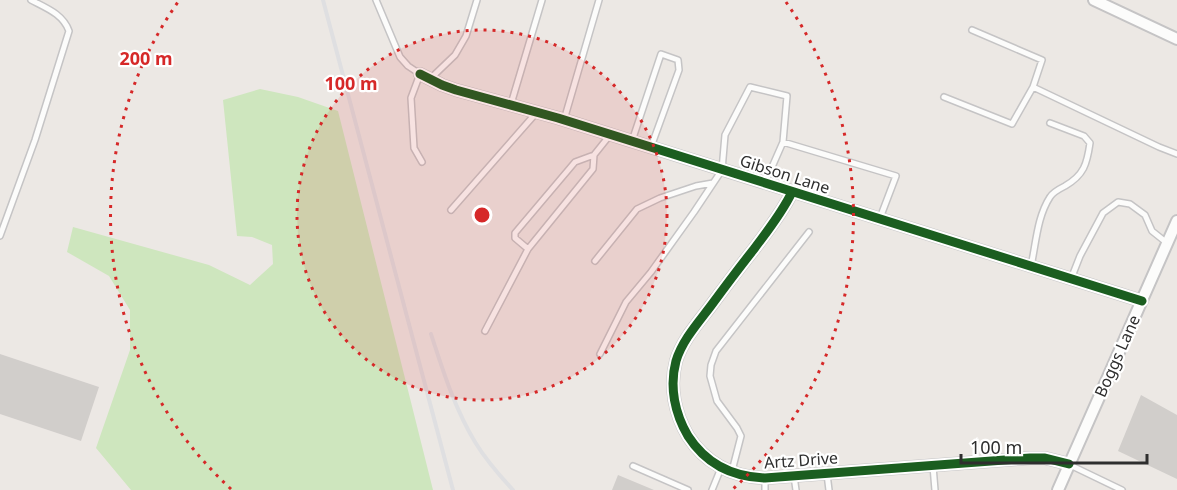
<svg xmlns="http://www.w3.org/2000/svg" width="1177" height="490" viewBox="0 0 1177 490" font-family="'Noto Sans',sans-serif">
  <rect width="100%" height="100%" fill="#ece8e4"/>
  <!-- green -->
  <path fill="#cee6be" d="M260,89L298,97L338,111L433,490H131L96,448L130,350V310L109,276L67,252L73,227L209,265L250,285L273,264L272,245L252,237L237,236L223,100Z"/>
  <!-- building -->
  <path fill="#d1cecb" d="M0,354L99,387L81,441L0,414Z
    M1141,395L1177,415V479L1118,451Z
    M618,475L654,490H612Z"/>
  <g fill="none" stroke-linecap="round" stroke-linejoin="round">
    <!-- service casing -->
    <g stroke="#c5c4c5" stroke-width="8">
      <path id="service" d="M376,0L400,57L408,66L420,74L411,98L414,148L422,162
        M972,30L1042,60L1033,87L1159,147L1177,154
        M430,79L455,55L466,36L477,0
        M944,97L1012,124L1033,87
        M511,104L542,0
        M564,120L599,0
        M632,141L661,54L678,60L679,70L651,147
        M594,155L575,162L515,233V238L528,249L593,169L594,155L610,135
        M765,183L783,142L896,176L880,218
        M451,210L537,112
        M0,236L35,140L69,31C63,14 46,8 31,0
        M595,261L637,209L660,198L696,186L713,183
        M1031,266C1036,244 1037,217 1050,197C1053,192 1059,189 1065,186C1084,175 1087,164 1090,143L1084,136L1050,123
        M1071,279L1080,256L1103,213L1118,202L1130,204L1145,215L1152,231L1167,243
        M485,331L528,249
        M600,354L626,302L651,272L694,212L722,170L725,135L750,87L787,96L783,142
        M1070,465L1122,490
        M633,466L688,490
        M933,466L935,490
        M732,471L741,436L737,428L717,401L710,376L711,365L716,351L809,232
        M827,474L829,490
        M794,476L796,490
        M765,478V490
        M712,490L721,468"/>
    </g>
    <!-- minor casing -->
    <g stroke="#c5c4c5" stroke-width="14">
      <path id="minor" d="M1094,0L1177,39
        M420,74L442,85L456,90L558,118L1142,301
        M792,192C782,213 768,230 754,249C739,268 724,288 710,307C697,324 682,341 676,361C669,387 675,414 688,436C706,464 733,477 765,478L1030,458H1045L1069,464
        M1058,490L1177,221"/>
    </g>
    <!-- service -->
    <use href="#service" stroke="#fcfcfb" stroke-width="5"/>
    <!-- minor -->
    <use href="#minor" stroke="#fcfcfb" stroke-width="10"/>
    <!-- rail -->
    <path stroke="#dfdfe1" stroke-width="4" d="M323,0L453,490
      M431,334C443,371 455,409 475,442C486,460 499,475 513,490"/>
    <!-- cycleway casing -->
    <g stroke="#fff" stroke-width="13">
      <path id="cycleway" d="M420,74L442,85L456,90L558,118L1142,301
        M792,192C782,213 768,230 754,249C739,268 724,288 710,307C697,324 682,341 676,361C669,387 675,414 688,436C706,464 733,477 765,478L1030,458H1045L1069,464"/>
    </g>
    <!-- cycleway -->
    <use href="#cycleway" stroke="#1b5e20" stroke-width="9"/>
  </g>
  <!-- distance rings -->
  <circle cx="482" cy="215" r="185" fill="#d62828" fill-opacity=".12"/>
  <g fill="none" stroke="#d62828" stroke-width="3" stroke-dasharray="3 6">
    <circle cx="482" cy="215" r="185"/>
    <path d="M231 489A371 371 0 0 1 178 2M786 2A371 371 0 0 1 733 489"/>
  </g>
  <g text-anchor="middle" stroke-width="4.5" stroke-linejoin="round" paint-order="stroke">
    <!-- street labels -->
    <g font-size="16" fill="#2e2e2e" stroke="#fff">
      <text transform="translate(785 174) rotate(18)" y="6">Gibson Lane</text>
      <text transform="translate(1117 356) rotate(-66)" y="6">Boggs Lane</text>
      <text transform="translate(801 460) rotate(-4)" y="6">Artz Drive</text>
    </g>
  </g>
  <circle cx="482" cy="215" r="9" fill="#d62828" stroke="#fff" stroke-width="3"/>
  <g font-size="18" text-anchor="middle" font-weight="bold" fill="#d62828" stroke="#fff" stroke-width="4.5" stroke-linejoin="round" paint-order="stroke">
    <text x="146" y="65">200 m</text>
    <text x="351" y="90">100 m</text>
  </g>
  <!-- scale -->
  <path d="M961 454v9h186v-9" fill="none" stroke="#2e2e2e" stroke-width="3"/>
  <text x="970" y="454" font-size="18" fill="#2e2e2e" stroke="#ffffff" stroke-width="4.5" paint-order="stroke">100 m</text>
</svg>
